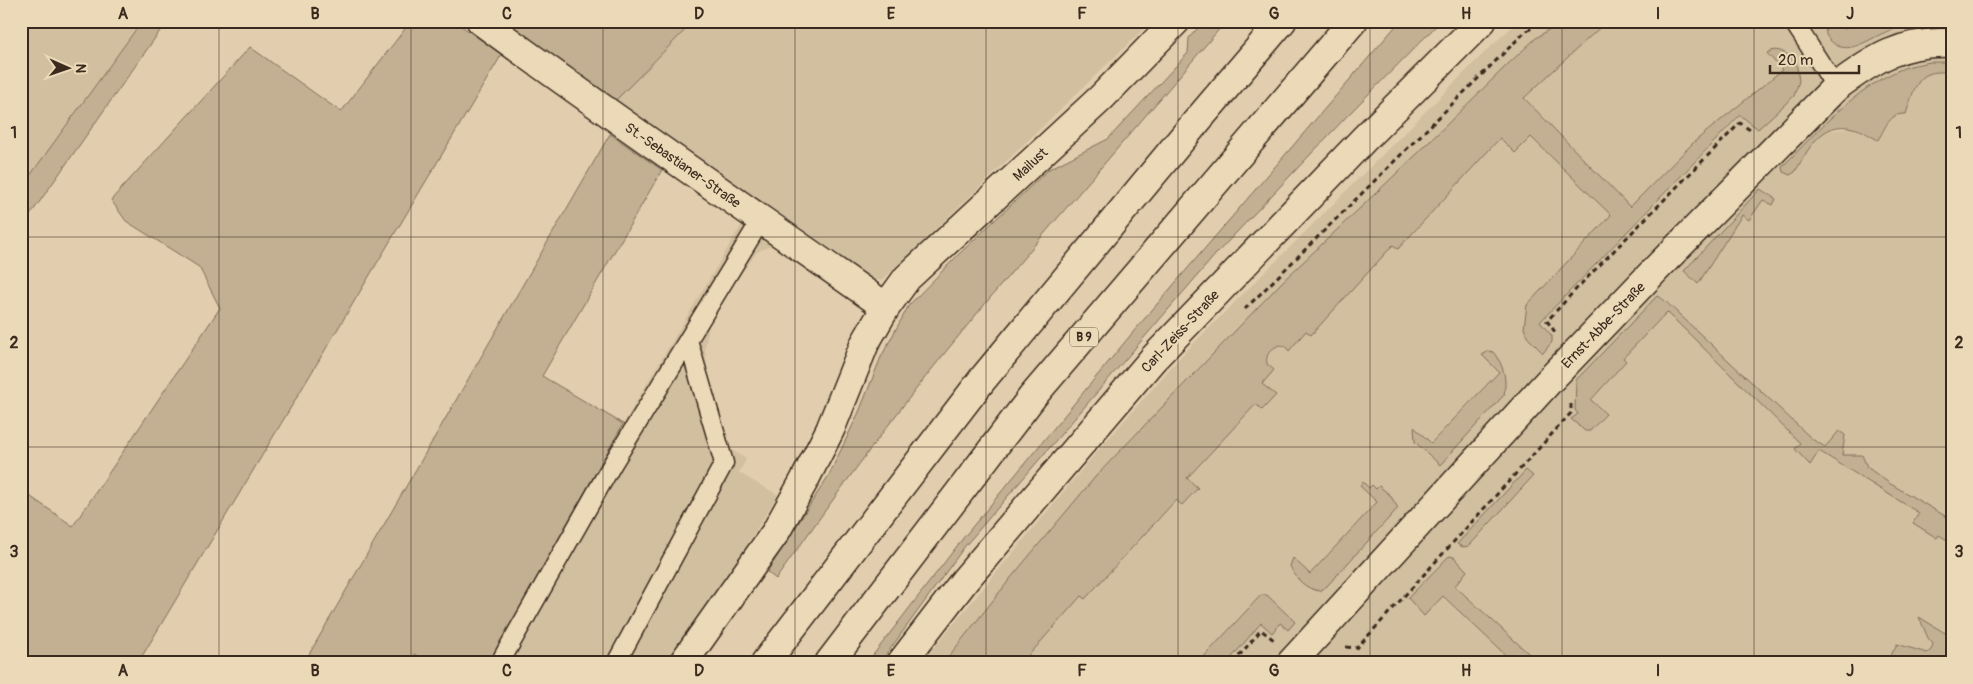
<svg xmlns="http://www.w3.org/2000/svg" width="1973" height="684" viewBox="0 0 1973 684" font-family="Pangolin,sans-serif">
  <rect width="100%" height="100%" fill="#e2ceae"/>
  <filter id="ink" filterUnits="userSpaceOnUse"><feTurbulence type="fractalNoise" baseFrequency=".02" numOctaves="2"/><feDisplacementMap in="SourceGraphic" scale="10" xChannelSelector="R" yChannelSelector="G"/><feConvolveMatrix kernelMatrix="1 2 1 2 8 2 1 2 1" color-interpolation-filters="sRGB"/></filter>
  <g filter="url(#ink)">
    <!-- built -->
    <path fill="#d2bfa0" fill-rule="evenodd" d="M21,21H142L21,188Z
      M694,21H1147L1150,23L905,259L882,280L870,281L614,102Z
      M1518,21H1562L1536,38L1506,66L1416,155L1283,281L1189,379L1096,476L1014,574L946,660L948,663H921L1094,455L1181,356L1482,55Z
      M1607,21H1828L1825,27L1834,44L1844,48L1856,47L1889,31L1916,24L1952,21V62H1930L1904,68L1856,95L1836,112L1782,167L1825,131L1852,128L1878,140L1892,117L1898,113L1906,114L1917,82L1926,74L1944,72L1952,73V520L1889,483L1866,467L1862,455H1842L1845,435L1839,431L1825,447L1812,439L1664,300L1576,380L1590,431L1606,414L1591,400L1626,362L1622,358L1667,312L1800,443L1810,464L1818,451L1920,513L1914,523L1937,537L1939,535L1952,543V621L1945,633L1920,618L1928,638L1933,644L1931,650L1927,653L1904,646L1891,654L1887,663H1539L1455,585L1442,562L1408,599L1442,596L1514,663H1227L1261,623L1294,622L1267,595H1261L1198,663H1022L1081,596L1085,599L1177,500L1182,505L1198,488L1187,478L1256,404L1267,364L1266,359L1272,348L1279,345L1285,346L1306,331L1310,335L1393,245L1398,249L1500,138L1531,137L1611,215L1572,256L1524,328L1528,338L1543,352L1539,323L1741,115L1799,81L1796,61L1767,53L1782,70L1694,142L1630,208L1524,98ZM1760,189L1776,199L1763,200L1749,220L1742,215L1698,284L1684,271ZM1489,351L1505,373L1440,465L1420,448L1414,428L1430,443L1499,372L1483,356ZM1526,470L1533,476L1469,546ZM1364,482L1369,488L1376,489L1383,526L1311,590L1293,559L1310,574L1377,502L1360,486Z
      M742,224L773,245L757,252L735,282L709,325L705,349L708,376L729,448L746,459L739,473L778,495L713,599L668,663H489L623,424Z
      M414,654L431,663H408Z"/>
    <!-- green -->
    <path fill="#c3b093" stroke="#7f6d58" d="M142,21H167L21,228V188Z
      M411,21H454L502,54L138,663H21V490L73,526L220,308L199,267L126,221L111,200L250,47L341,112Z
      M505,21H694L614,102Z
      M1204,21H1226C1134,131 1038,238 948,349C887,424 831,502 776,579L767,572L829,475L859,412L881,357L909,305L959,254L1049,169L1108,139L1188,53L1189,38Z
      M1400,21H1441L1348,115L1216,254L965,546L880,663H867L964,537L1134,331Z
      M1562,21H1607L1524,98L1630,207L1694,142L1782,70L1767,53C1778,46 1787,54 1796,61L1799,81L1794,96L1758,129L1740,115L1540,322L1552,336V342L1543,353L1528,338L1524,328L1527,305L1611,215L1531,137L1515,153L1500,138L1398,249L1393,245L1311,335L1306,331L1289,351L1285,346L1279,345C1271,349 1265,354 1267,364L1274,370L1262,384L1276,395L1262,410L1256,404L1187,478L1198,488L1182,505L1176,500L1085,599L1081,596L1022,663H948L945,661L1014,574L1096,476L1283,281L1416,155L1506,66L1536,38Z
      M1828,21H1840L1844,29L1861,21H1943C1925,23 1906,25 1889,31C1870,37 1846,60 1829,39C1824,34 1825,27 1828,21Z
      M1930,62H1952V73C1917,67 1915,87 1906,114C1889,113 1886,127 1878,140C1870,136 1862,130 1853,128C1821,120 1808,150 1795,172L1790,175L1783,172L1782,167C1819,130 1854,88 1904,68C1912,65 1921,64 1930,62Z
      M610,134L662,170L542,376L623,424L489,663H431L414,654L408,663H304Z
      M1760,189L1776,199L1773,205L1763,200L1749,220L1742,215L1698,284L1684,271Z
      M1657,296L1664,300L1812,439L1825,447L1839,431L1845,435L1842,455H1862L1867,467L1889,483L1952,520V543L1939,535L1937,538L1913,523L1919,513L1819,451L1810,465L1795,449L1800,443L1667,312L1623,358L1626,361L1591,400L1606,414L1590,431H1585L1571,419L1578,414L1575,410L1576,380Z
      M1489,351L1493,352C1504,365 1507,379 1504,395L1440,465L1415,442L1414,427L1431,443L1499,372L1482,355Z
      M1526,470L1533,476L1469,546L1463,547L1457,544Z
      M1363,482L1369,488L1372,485L1376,489L1379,486L1390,495L1398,508L1327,586L1320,591C1305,589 1296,579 1290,566L1293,558L1310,574L1377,502L1360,486Z
      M1449,556L1454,557L1467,571L1455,586L1539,663H1514L1443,596L1424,616L1408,598Z
      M1261,595H1267L1295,622L1288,630L1280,623L1272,633L1261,623L1227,663H1198Z
      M1919,617L1945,633L1952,621V658L1949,663H1887L1897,644L1927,653L1931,650L1933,644L1928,638Z"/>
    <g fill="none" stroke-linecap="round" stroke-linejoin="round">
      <!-- service casing -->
      <g stroke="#3b2a1e" stroke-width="21">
        <path id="service" d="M1793,21L1836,87
          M501,663L503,657L613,463L688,340
          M616,663L724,463L688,340L761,220"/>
      </g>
      <!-- minor casing -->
      <g stroke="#3b2a1e" stroke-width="31">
        <path id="minor" d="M1291,663L1548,382L1658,267L1836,87C1875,58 1901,41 1952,43"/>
      </g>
      <!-- tertiary casing -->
      <g stroke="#3b2a1e" stroke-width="31">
        <path id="tertiary" d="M481,21C614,119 751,212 886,307
          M683,663L775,533L804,481L830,430L865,343L886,307L907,278L1101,98L1176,21"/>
      </g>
      <!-- secondary casing -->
      <g stroke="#3b2a1e" stroke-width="31">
        <path id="secondary" d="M901,663L965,580L1153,359L1364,139L1482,21"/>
      </g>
      <!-- trunk casing -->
      <g stroke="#3b2a1e" stroke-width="31">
        <path id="trunk" d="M765,663L982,380L1186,134L1282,21
          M829,663L1033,396L1353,21"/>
      </g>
      <!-- path -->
      <path stroke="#3b2a1e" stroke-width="3" stroke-dasharray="5 4" stroke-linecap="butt" d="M1245,309L1524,33L1542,21
        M1555,332L1547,321L1578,287L1740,123L1753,132
        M1346,647L1357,648L1571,413V401
        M1233,663L1261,630L1274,640"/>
      <!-- service -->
      <use href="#service" stroke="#ecd9b7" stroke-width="18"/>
      <!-- minor -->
      <use href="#minor" stroke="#ecd9b7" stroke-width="28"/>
      <!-- tertiary -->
      <use href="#tertiary" stroke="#ecd9b7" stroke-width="28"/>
      <!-- secondary -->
      <use href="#secondary" stroke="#ecd9b7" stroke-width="28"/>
      <!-- trunk -->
      <use href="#trunk" stroke="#ecd9b7" stroke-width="28"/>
    </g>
  </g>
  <!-- grid -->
  <path fill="none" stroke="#3b2a1e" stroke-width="1" stroke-opacity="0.55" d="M219,21V663M411,21V663M603,21V663M795,21V663M986,21V663M1178,21V663M1370,21V663M1562,21V663M1754,21V663M21,237H1952M21,447H1952"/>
  <g text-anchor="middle" stroke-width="4.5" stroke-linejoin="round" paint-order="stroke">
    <!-- shield labels -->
    <rect fill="#ecd9b7" stroke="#705e4c" stroke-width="1" x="1070" y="327.5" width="28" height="19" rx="4"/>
    <g font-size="12" font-weight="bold" fill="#3b2a1e">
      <text x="1084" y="341">B 9</text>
    </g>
    <!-- street labels -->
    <g font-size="14" fill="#3b2a1e" stroke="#ecd9b7">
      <text transform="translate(1030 164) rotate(-43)" y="5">Mailust</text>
      <text transform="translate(683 165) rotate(35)" y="5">St.-Sebastianer-Straße</text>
      <text transform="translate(1603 325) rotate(-46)" y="5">Ernst-Abbe-Straße</text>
      <text transform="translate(1180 331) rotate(-47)" y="5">Carl-Zeiss-Straße</text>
    </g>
  </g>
  <!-- margin -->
  <rect width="1973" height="684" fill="none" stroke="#ecd9b7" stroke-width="55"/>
  <!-- north arrow -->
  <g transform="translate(68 68) rotate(92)" stroke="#ecd9b7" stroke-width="4" paint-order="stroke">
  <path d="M0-4L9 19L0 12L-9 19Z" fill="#3b2a1e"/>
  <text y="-8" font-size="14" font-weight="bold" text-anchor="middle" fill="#3b2a1e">N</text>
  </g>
  <!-- scale -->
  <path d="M1770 65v8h89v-8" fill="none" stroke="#3b2a1e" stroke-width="2.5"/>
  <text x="1778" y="65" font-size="15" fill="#3b2a1e" stroke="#ecd9b7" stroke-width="4" paint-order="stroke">20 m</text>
  <rect x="28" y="28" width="1918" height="628" fill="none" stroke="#3b2a1e" stroke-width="2"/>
  <g font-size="16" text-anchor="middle" font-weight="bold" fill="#3b2a1e">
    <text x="123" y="19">A</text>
    <text x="315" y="19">B</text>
    <text x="507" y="19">C</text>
    <text x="699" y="19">D</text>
    <text x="891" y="19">E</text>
    <text x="1082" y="19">F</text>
    <text x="1274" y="19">G</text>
    <text x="1466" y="19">H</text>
    <text x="1658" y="19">I</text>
    <text x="1850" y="19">J</text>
    <text x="14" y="138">1</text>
    <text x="1959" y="138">1</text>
    <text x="14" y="348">2</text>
    <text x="1959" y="348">2</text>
    <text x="14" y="557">3</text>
    <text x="1959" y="557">3</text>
    <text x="123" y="676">A</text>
    <text x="315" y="676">B</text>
    <text x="507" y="676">C</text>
    <text x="699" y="676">D</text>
    <text x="891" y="676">E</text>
    <text x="1082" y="676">F</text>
    <text x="1274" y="676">G</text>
    <text x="1466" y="676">H</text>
    <text x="1658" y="676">I</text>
    <text x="1850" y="676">J</text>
  </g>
</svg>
